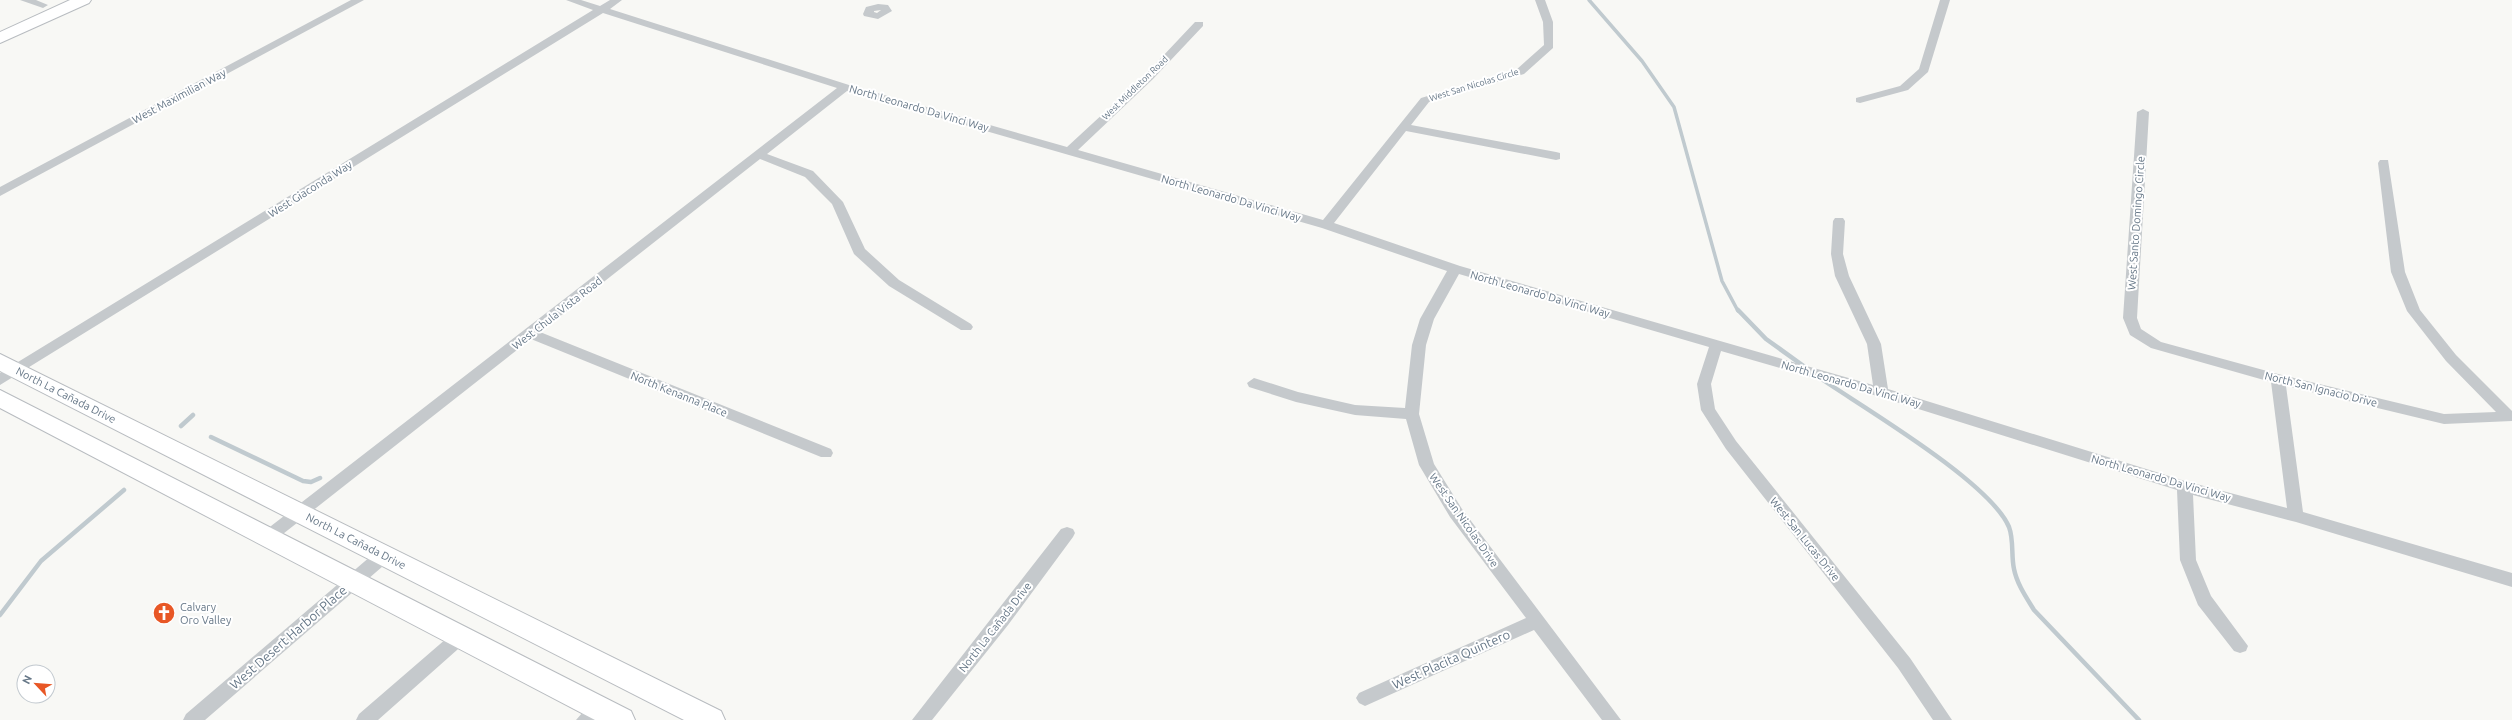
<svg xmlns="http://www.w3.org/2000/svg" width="2512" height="720" viewBox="0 0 2512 720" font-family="Ubuntu,sans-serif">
  <rect width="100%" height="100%" fill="#f8f8f5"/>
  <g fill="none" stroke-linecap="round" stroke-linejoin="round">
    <!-- stream-far1 -->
    <path stroke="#c0cacf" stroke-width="3.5" d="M1589,0L1642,61L1674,107L1722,281L1738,311"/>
    <!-- stream -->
    <path stroke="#c0cacf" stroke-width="4.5" d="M1738,310L1766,339L1805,367
      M1820,378C1864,408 1990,482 2009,527C2014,540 2011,556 2014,569C2017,584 2026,597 2034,610L2139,720
      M181,426L193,415
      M211,437L303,481L311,482L320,478
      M0,615L41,561L124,490"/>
    <!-- primary casing -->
    <g stroke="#b8bcc0" stroke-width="2">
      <path id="primary" d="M70,0H91L89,3L0,43V32Z
        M0,354L721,711L725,720H684L0,371Z
        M0,390L631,711L635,720H595L0,408Z"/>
    </g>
    <!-- street -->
    <path fill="#c5c9cc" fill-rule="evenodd" d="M20,0H36L48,5L43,8Z
      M351,0H364L0,196V187Z
      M566,0H581L600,6L610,0H622L610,9L849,85L1067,147L1145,75L1195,22H1203V26L1153,79L1078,150L1323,220L1421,98L1516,70L1544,45L1543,22L1535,0H1545L1553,22V48L1524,74L1429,102L1411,125L1556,152L1560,153V159L1556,160L1406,131L1334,223L1460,266L1873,385L1867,344L1835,276L1831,254L1833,221L1835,218H1843L1845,221L1843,254L1849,276L1881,344L1888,389L2185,481L2287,508L2271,382L2151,348L2130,335L2123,318L2137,112L2143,109L2149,112L2137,318L2141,329L2161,342L2278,374L2444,414L2496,412L2446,361L2407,311L2391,272L2378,163L2380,160H2388L2405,272L2420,310L2456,355L2512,411V421L2444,424L2286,386L2303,512L2512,573V587L2296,522L2193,495L2196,560L2211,596L2248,646L2246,651L2240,653L2234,651L2198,605L2180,560L2177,490L1877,396L1721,351L1711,384L1715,409L1736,441L1910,658L1952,720H1933L1898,668L1726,449L1701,410L1697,384L1709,347L1459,274L1434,319L1426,345L1419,414L1434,464L1462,509L1621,720H1602L1534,630L1365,706L1359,703L1356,698L1359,693L1526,618L1450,517L1419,465L1406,419L1355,415L1296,402L1249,387L1247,383L1254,378L1298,392L1355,405L1405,408L1412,345L1420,319L1447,271L1322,228L847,91L767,154L813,171L843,202L865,249L899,280L971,324L973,327L971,330H961L889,286L854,254L832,204L805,177L760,159L540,332L831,449L833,453L831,457H821L531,339L274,541L268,543L262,541L260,537L262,533L837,88L603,13L0,385V373L593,10Z
      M1940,0H1950L1928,72L1908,90L1860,103L1856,102V98L1900,86L1919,69Z
      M878,4L888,5L892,11L878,19L864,16L863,14L866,7ZM881,10L877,13L874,12V11Z
      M1067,527L1073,529L1075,533L1073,537L1008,625L932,720H912L1061,529Z
      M384,549L390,550L392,555L390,560L205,720H183L186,714L378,550Z
      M460,630L466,632L468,637L466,642L378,720H356L359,714L454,632Z
      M597,700L603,703L606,708L597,720H576L591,703Z"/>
    <!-- primary -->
    <use href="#primary" fill="#fff" fill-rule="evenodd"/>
  </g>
  <!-- icons -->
  <defs>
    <g id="church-disc" transform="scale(1.15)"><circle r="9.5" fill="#e85725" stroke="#fff"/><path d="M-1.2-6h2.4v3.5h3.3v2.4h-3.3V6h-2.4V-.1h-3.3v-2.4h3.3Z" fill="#fff"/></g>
  </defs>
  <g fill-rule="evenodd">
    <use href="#church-disc" x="164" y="613"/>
  </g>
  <g text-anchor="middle" stroke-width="4" stroke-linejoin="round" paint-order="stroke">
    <!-- far-street labels -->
    <g font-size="9" fill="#667787" stroke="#fff">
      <text transform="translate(1474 85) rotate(-17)" y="3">West San Nicolas Circle</text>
      <text transform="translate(1135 88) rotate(-44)" y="3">West Middleton Road</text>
    </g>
    <!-- street labels -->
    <g font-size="11" fill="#667787" stroke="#fff">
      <text transform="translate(179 96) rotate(-28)" y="4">West Maximilian Way</text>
      <text transform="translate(919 108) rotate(16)" y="4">North Leonardo Da Vinci Way</text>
      <text transform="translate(310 189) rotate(-32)" y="4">West Giaconda Way</text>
      <text transform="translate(1231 198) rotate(16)" y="4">North Leonardo Da Vinci Way</text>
      <text transform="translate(2136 223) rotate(-86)" y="4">West Santo Domingo Circle</text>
      <text transform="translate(1540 294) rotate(16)" y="4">North Leonardo Da Vinci Way</text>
      <text transform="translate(557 313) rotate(-38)" y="4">West Chula Vista Road</text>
      <text transform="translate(1851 384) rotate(16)" y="4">North Leonardo Da Vinci Way</text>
      <text transform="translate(2321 389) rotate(14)" y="4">North San Ignacio Drive</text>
      <text transform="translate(679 394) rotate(22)" y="4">North Kenanna Place</text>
      <text transform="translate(66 395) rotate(27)" y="4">North La Cañada Drive</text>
      <text transform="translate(2161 478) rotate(16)" y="4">North Leonardo Da Vinci Way</text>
      <text transform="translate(1464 520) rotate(55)" y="4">West San Nicolas Drive</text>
      <text transform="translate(1805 539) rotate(51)" y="4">West San Lucas Drive</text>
      <text transform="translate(356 541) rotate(27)" y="4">North La Cañada Drive</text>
      <text transform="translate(995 627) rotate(-52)" y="4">North La Cañada Drive</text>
    </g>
    <!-- poi labels -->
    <g font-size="11" fill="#667787" stroke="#fff" text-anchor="start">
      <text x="180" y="611">Calvary<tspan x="180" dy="13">Oro Valley</tspan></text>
    </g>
    <!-- near-street labels -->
    <g font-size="13" fill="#667787" stroke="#fff">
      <text transform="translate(288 637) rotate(-41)" y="5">West Desert Harbor Place</text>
      <text transform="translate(1451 659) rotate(-24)" y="5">West Placita Quintero</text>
    </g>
  </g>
  <!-- north arrow -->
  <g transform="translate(36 684) rotate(296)"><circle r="19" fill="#ffffff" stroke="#c2c9cf"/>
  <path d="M0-3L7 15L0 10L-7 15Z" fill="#e85725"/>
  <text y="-6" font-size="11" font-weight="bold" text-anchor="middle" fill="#667787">N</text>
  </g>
</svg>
